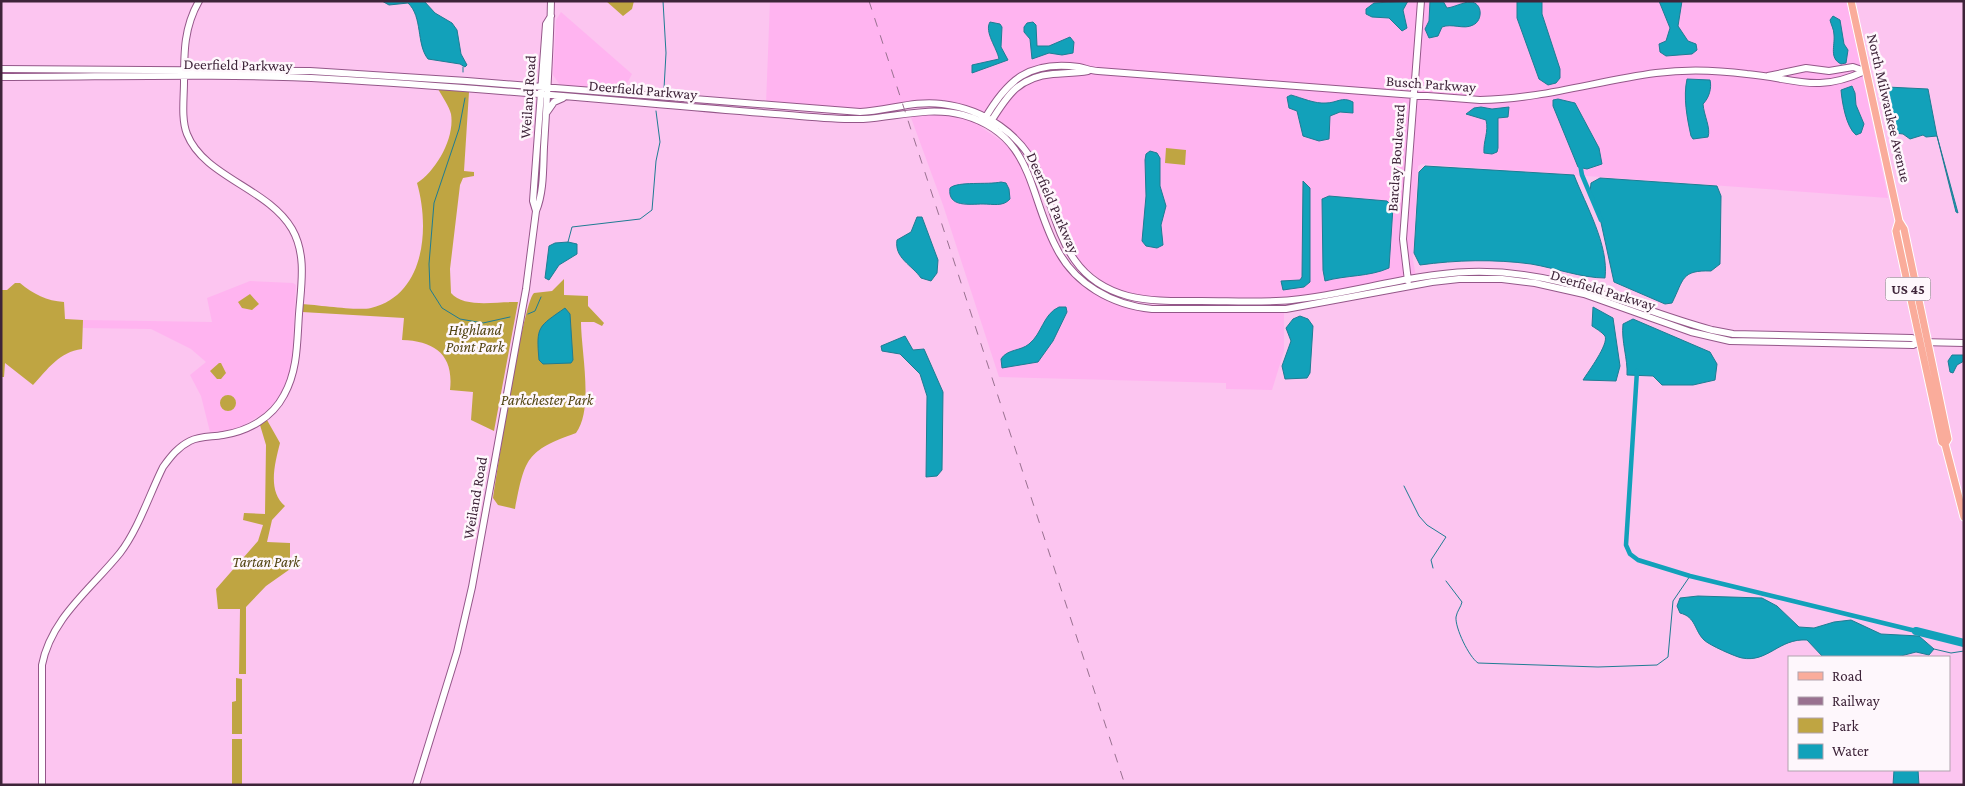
<svg xmlns="http://www.w3.org/2000/svg" width="1965" height="786" viewBox="0 0 1965 786" font-family="'Crimson Pro',serif">
  <rect width="100%" height="100%" fill="#fcc5f0"/>
  <!-- built -->
  <path fill="#ffb4f0" d="M770,1H1847L1888,198L1422,164L1418,166L1413,260L1416,277L1398,278L1292,298L1144,297L1119,290L1103,282L1084,266L1070,249L1022,142L1001,121L985,112L937,101L878,108H825L766,104Z
    M561,12L632,74L623,91L560,85L553,75L556,20Z
    M938,113L971,120L1007,145L1021,163L1059,259L1075,277L1108,302L1143,310L1284,311V351L1272,390L1226,389V383L999,377L943,205L910,115Z
    M250,281L293,283L296,285L292,360L288,379L277,400L264,413L237,429L210,432L201,396L190,375L206,362L191,349L151,329L83,328V320L212,322L207,298Z"/>
  <!-- green -->
  <path fill="#bfa542" d="M606,1H634L632,9L623,16Z
    M438,89L469,92L464,171L474,172V176L463,178L460,185L450,269L451,293C464,309 500,301 518,302L494,431L471,420L473,392L450,390C454,355 435,341 402,340L404,318L302,312V304C319,305 357,311 371,308C425,295 430,228 417,183C436,171 455,138 451,114C449,106 442,96 438,89Z
    M1166,148L1186,150L1185,165L1165,163Z
    M564,279V295L588,296V306L604,323L602,326L594,322H581C581,351 594,409 576,433C526,451 525,458 515,509L498,505L493,498C497,471 523,302 534,293L552,291Z
    M15,283H20C33,294 47,301 64,302L65,319L83,320L82,349C59,352 48,369 33,385L5,363L4,377H1V290H7Z
    M250,294L259,304L252,310L242,308L238,302Z
    M219,363H221L226,373L221,379H217L210,371Z
    M220 403a8 8 0 1 1 16 0a8 8 0 1 1-16 0Z
    M267,420L280,443C275,463 267,491 285,506L272,520L267,542L290,543V560L293,567L266,586L246,607V674H239L240,609H218L216,589L258,541L263,525L243,520L244,513L265,514L266,445L260,425Z
    M236,678L242,679V734H232V702L236,701Z
    M232,739H242V785H232Z"/>
  <!-- water -->
  <path fill="#12a1ba" stroke="#1f7c93" d="M382,1H424L435,13L452,23L457,30L461,54L467,65L465,67L460,64L428,59C416,44 423,17 408,3L389,5Z
    M1408,1L1403,10L1407,28L1402,31L1389,18L1372,17L1366,14V9L1374,3Z
    M1430,1H1443L1447,8C1455,7 1463,2 1470,2C1483,2 1483,21 1473,25C1464,30 1452,23 1442,27L1438,36L1429,38L1425,29L1429,21Z
    M1517,1H1542V14L1560,69V78L1556,83L1548,85L1539,79L1517,18Z
    M1659,1H1682L1678,26L1688,41L1696,44L1697,50L1692,54L1666,56L1660,52L1659,44L1666,41L1670,28Z
    M1833,16L1840,20L1844,44L1848,50L1846,63L1841,64C1829,58 1835,46 1834,35C1834,29 1831,25 1830,20Z
    M990,22L1000,24L1002,27L1001,47L1008,60L972,73V65L999,59C997,48 984,32 990,22Z
    M1033,22L1036,25L1037,46H1049L1070,37L1074,42L1073,53L1062,55L1049,53L1032,59L1030,39L1024,32V27L1027,23Z
    M1687,79L1710,80C1712,88 1709,98 1703,104C1704,116 1711,128 1708,137L1693,139L1691,136C1687,118 1683,97 1687,79Z
    M1852,86L1855,93L1856,105L1864,124L1861,133L1856,135C1846,127 1842,102 1841,90Z
    M1887,87L1928,89L1937,136L1958,213L1956,212L1937,136L1926,137L1923,135L1910,139L1903,134L1895,133C1898,117 1885,104 1887,87Z
    M1291,95C1302,98 1315,104 1326,103C1337,103 1342,96 1353,102V113L1340,112L1330,116L1329,139L1319,141L1303,136L1297,111L1289,108L1287,97Z
    M1558,99L1575,103L1599,148L1602,164L1587,169L1578,167L1553,106V100Z
    M1481,107L1492,109L1509,107L1508,117L1498,118V148L1497,152L1492,154L1484,153C1483,141 1489,132 1486,120L1466,114L1474,108Z
    M1150,151L1157,153L1160,158V186L1166,206L1161,225L1163,245L1157,248L1146,246L1142,241L1146,196L1145,160L1146,154Z
    M1425,166L1574,175C1586,206 1609,245 1605,278C1582,278 1555,268 1531,264C1494,259 1456,260 1420,265L1414,253L1419,172Z
    M1600,178L1717,186L1721,196L1720,264L1711,271C1681,270 1684,279 1672,303L1665,304L1614,282L1600,218L1590,192L1591,183Z
    M1303,181L1310,188V282L1304,287L1283,290L1281,281L1300,280L1302,277Z
    M1001,182L1006,183L1009,189L1010,199C1003,207 993,204 983,204C970,204 947,208 950,188C958,181 987,185 1001,182Z
    M1329,196L1387,201L1393,207L1389,268C1369,277 1346,275 1325,281L1323,270L1322,199Z
    M917,217H922L938,260L937,273L931,281L921,278C912,265 894,258 897,240L911,232Z
    M568,242L577,244V254L559,265L549,280L545,278L549,246L555,243Z
    M1059,307H1066L1067,312L1053,341L1038,362L1002,368L1001,359C1007,349 1021,351 1029,344C1042,334 1043,314 1059,307Z
    M1593,307L1613,318L1620,366L1616,381L1583,380C1588,372 1609,344 1605,336C1602,332 1595,328 1592,326Z
    M565,308L570,314L573,360L571,363L543,364L539,360C536,326 538,327 565,308Z
    M1300,316L1308,319L1313,326L1310,373L1307,378L1285,379L1282,366L1291,341L1286,328L1293,319Z
    M1633,319L1710,352L1717,364L1715,380L1693,385H1662L1653,376L1627,375C1628,359 1621,341 1623,324Z
    M905,336L913,350L924,349L943,392L942,470L937,476L926,477L927,396L920,374L900,354L882,351L881,346Z
    M1952,355H1964V361L1957,365L1953,373L1950,372L1948,361Z
    M1698,596L1762,598L1777,606L1799,627L1814,628L1834,622L1851,620L1881,634L1919,636L1934,649L1929,655L1916,652L1897,657H1823L1807,640C1779,638 1768,663 1742,658C1736,657 1709,645 1704,640C1694,630 1696,617 1680,613L1677,606L1680,598Z
    M1894,770H1918L1919,785H1893Z"/>
  <g fill="none" stroke-linecap="round" stroke-linejoin="round">
    <!-- stream -->
    <path stroke="#1f7c93" stroke-width="1" d="M663,1L666,53L664,89
      M463,72V67
      M465,98L459,129L434,203L429,264L430,289L442,308L460,319L483,323L510,317
      M568,242L572,227L640,219L652,210L656,161L660,142L656,111
      M528,314L535,311L541,297
      M1404,486L1419,516L1427,525L1446,537L1431,560L1433,568
      M1446,581L1462,602C1461,607 1457,611 1456,617C1455,628 1469,657 1478,663L1598,667L1657,665L1668,657L1673,601L1690,576
      M1934,649L1951,653L1964,651"/>
    <!-- canal -->
    <path stroke="#12a1ba" stroke-width="4.5" d="M1580,164L1582,175L1601,220
      M1637,371L1626,545L1630,554L1638,560L1690,576L1916,631"/>
    <!-- river -->
    <path stroke="#12a1ba" stroke-width="8" d="M1916,631L1964,643"/>
    <!-- secondary casing -->
    <g stroke="#945789" stroke-width="8">
      <path id="secondary" d="M1,69L310,71L467,81L860,112C888,111 914,100 942,104C984,109 1022,134 1039,174C1060,226 1064,279 1128,296C1152,302 1177,301 1201,301C1231,301 1262,303 1292,300C1352,294 1409,274 1469,272C1564,269 1626,307 1712,330L1733,334L1912,338L1920,342
        M1768,76L1806,68L1829,71L1853,67L1865,71
        M1,77C110,77 220,73 329,79C478,87 626,102 775,114C804,116 834,120 863,119C897,117 929,106 963,115C1034,135 1028,194 1056,247C1074,284 1112,305 1152,309H1286L1432,282L1459,279H1502L1535,283L1584,294L1691,332L1730,341L1913,345L1920,342L1964,343
        M547,112L554,102L563,98
        M984,120C1007,80 1029,60 1079,67C1085,68 1091,71 1098,71L1480,100C1542,99 1596,81 1656,73C1685,69 1717,70 1747,74C1794,78 1816,94 1865,71
        M990,123C1007,96 1018,77 1053,74C1065,73 1077,73 1088,71
        M536,211C544,192 543,167 544,147C547,98 550,50 551,1
        M1408,281L1403,239L1421,1
        M42,785V665C51,618 91,589 120,553C138,530 150,493 163,467C171,456 178,447 190,441C200,436 212,437 223,435C248,431 272,418 284,395C298,370 297,342 299,314C301,286 307,255 292,229C268,188 204,177 187,134C181,119 184,98 184,82C184,52 184,27 199,1
        M416,785L457,652L472,587L526,289L536,211L533,201L546,24L551,16"/>
    </g>
    <!-- primary casing -->
    <g stroke="#fff" stroke-width="9">
      <path id="primary" d="M1851,1L1899,221L1904,229L1948,439L1945,444
        M1899,221L1896,231L1942,442L1945,444L1964,517"/>
    </g>
    <!-- secondary -->
    <use href="#secondary" stroke="#fff" stroke-width="6"/>
    <!-- primary -->
    <use href="#primary" stroke="#faac9b" stroke-width="7"/>
    <!-- rail -->
    <path stroke="#997190" stroke-width="1" stroke-dasharray="9 9" stroke-linecap="butt" d="M869,1L1125,785"/>
  </g>
  <g text-anchor="middle" stroke-width="5" stroke-linejoin="round" paint-order="stroke">
    <!-- shield labels -->
    <rect fill="#fef7fc" stroke="#786374" stroke-width="1" x="1885.5" y="277.5" width="45" height="23" rx="4"/>
    <g font-size="14" font-weight="bold" fill="#3e2439">
      <text x="1908" y="294">US 45</text>
    </g>
    <!-- street labels -->
    <g font-size="15" fill="#3e2439" stroke="#fef7fc">
      <text transform="translate(238 65) rotate(1)" y="5">Deerfield Parkway</text>
      <text transform="translate(1431 84) rotate(4)" y="5">Busch Parkway</text>
      <text transform="translate(643 90) rotate(5)" y="5">Deerfield Parkway</text>
      <text transform="translate(528 97) rotate(-86)" y="5">Weiland Road</text>
      <text transform="translate(1889 108) rotate(77)" y="5">North Milwaukee Avenue</text>
      <text transform="translate(1396 158) rotate(-86)" y="5">Barclay Boulevard</text>
      <text transform="translate(1053 203) rotate(66)" y="5">Deerfield Parkway</text>
      <text transform="translate(1603 290) rotate(17)" y="5">Deerfield Parkway</text>
      <text transform="translate(475 498) rotate(-80)" y="5">Weiland Road</text>
    </g>
    <!-- park labels -->
    <g font-size="15" font-style="italic" fill="#504311" stroke="#fef7fc">
      <text x="475" y="335">Highland<tspan x="475" dy="17">Point Park</tspan></text>
      <text x="547" y="405">Parkchester Park</text>
      <text x="266" y="567">Tartan Park</text>
    </g>
  </g>
  <!-- border -->
  <rect width="1965" height="786" fill="none" stroke="#3e2439" stroke-width="5"/>
  <!-- legend -->
  <rect x="1788" y="656" width="162" height="115" fill="#fef7fc" stroke="#b1a3ae"/>
  <rect x="1798" y="672" width="25" height="8" fill="#faac9b" stroke="#b1a3ae"/>
  <text x="1832" y="681" font-size="15" fill="#3e2439">Road</text>
  <rect x="1798" y="697" width="25" height="8" fill="#997190" stroke="#b1a3ae"/>
  <text x="1832" y="706" font-size="15" fill="#3e2439">Railway</text>
  <rect x="1798" y="718" width="25" height="15" fill="#bfa542" stroke="#b1a3ae"/>
  <text x="1832" y="731" font-size="15" fill="#3e2439">Park</text>
  <rect x="1798" y="744" width="25" height="15" fill="#12a1ba" stroke="#b1a3ae"/>
  <text x="1832" y="756" font-size="15" fill="#3e2439">Water</text>
</svg>
